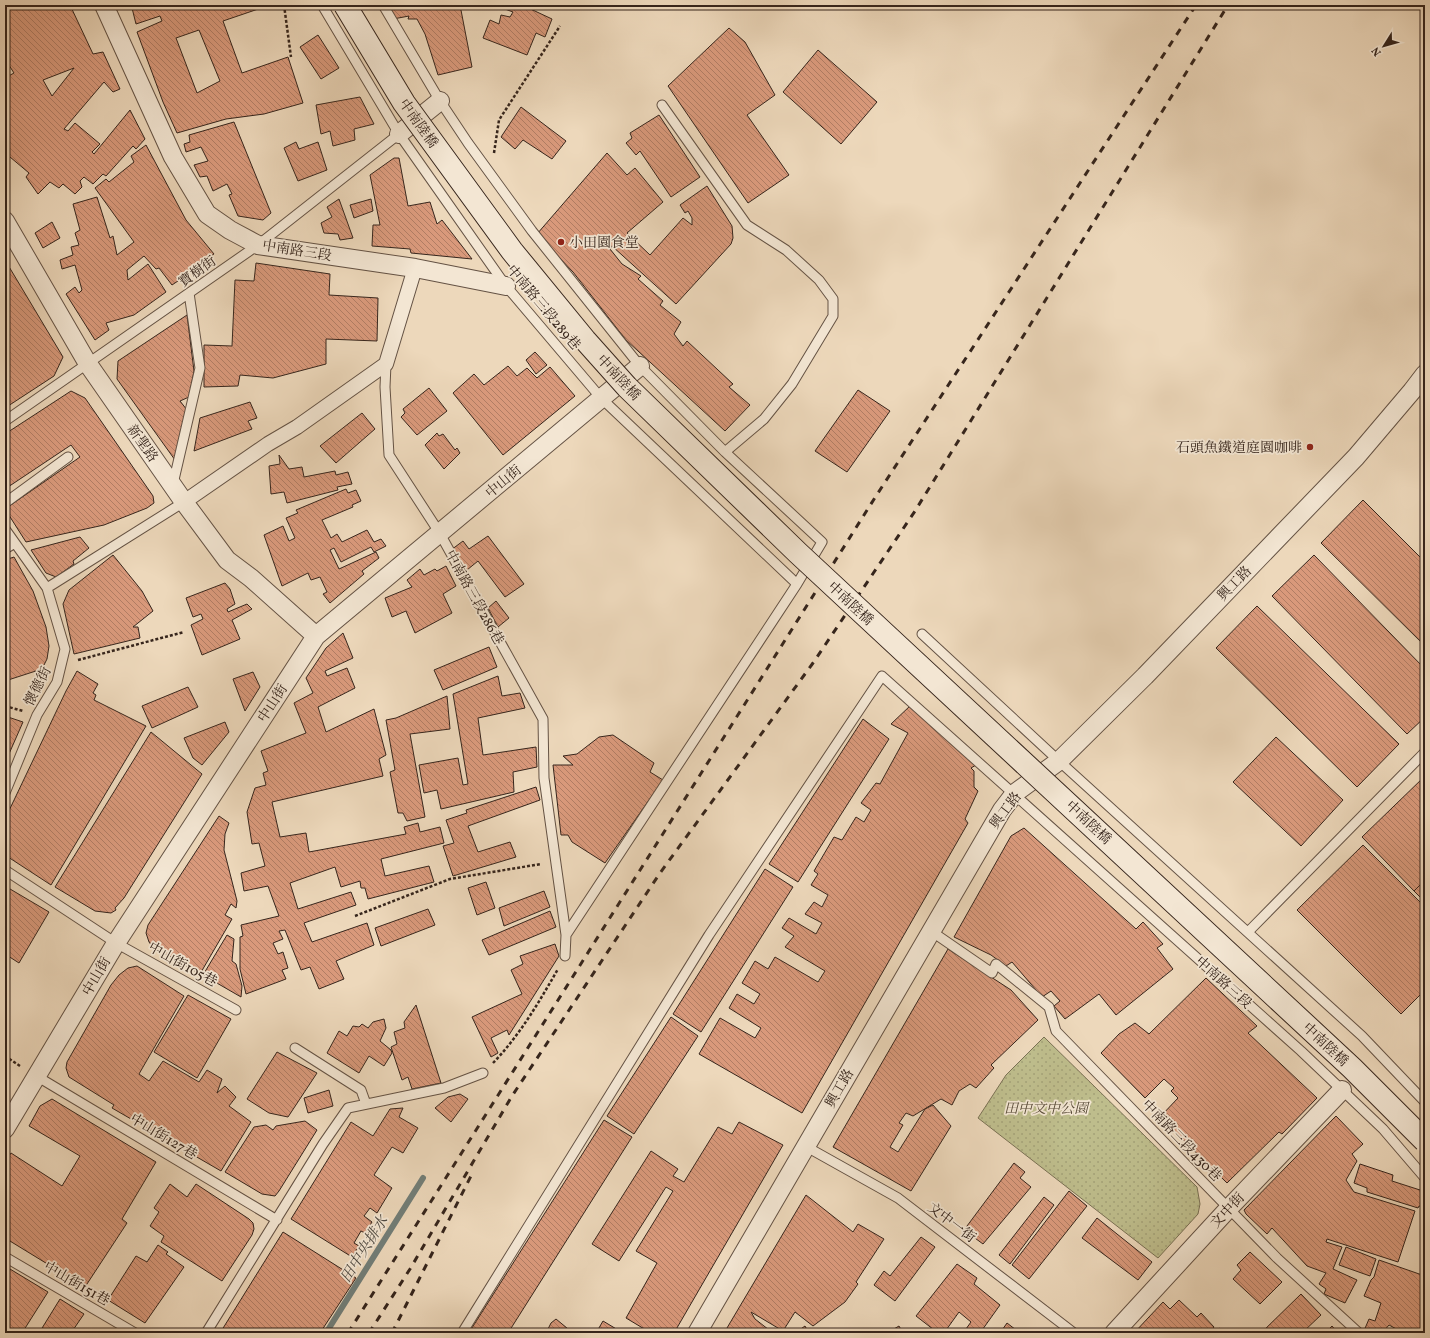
<svg xmlns="http://www.w3.org/2000/svg" width="1430" height="1338" viewBox="0 0 1430 1338" font-family="Vollkorn,'Noto Serif TC',serif">
  <defs>
    <pattern id="green-dots" width="8" height="8" patternUnits="userSpaceOnUse"><rect width="8" height="8" fill="#bebd8c"/><path d="M2 2h.1M6 6h.1" fill="none" stroke="#a4a278" stroke-width="1.8" stroke-linecap="round"/></pattern>
    <pattern id="building-back-hatch" width="6" height="6" patternUnits="userSpaceOnUse"><rect width="6" height="6" fill="#d9997b"/><path d="M-1 5l2 2M0 0l6 6M5-1l2 2" fill="none" stroke="#b17d64"/></pattern>
  </defs>
  <rect width="100%" height="100%" fill="#edd8bb"/>
  <filter id="stains"><feTurbulence type="fractalNoise" baseFrequency=".005" numOctaves="4"/><feColorMatrix values="0 0 0 0 .2 0 0 0 0 .09 0 0 0 0 .02 0 0 0 .5 -.17"/></filter>
  <radialGradient id="worn" r=".72"><stop offset=".6" stop-color="#630" stop-opacity="0"/><stop offset="1" stop-color="#630" stop-opacity=".3"/></radialGradient>
  <!-- green -->
  <path fill="url(#green-dots)" stroke="#7a7154" d="M1044,1037L1197,1187L1200,1204L1198,1214L1158,1258L978,1118L1006,1075Z"/>
  <g fill="none" stroke-linecap="round" stroke-linejoin="round">
    <!-- stream -->
    <path stroke="#727e78" stroke-width="6" d="M326,1333L423,1178"/>
  </g>
  <!-- building -->
  <path fill="url(#building-back-hatch)" stroke="#36251c" fill-rule="evenodd" d="M5,5H70L93,54L103,52L120,89L113,92L104,82L64,129L68,131L75,123L100,144L92,152L94,154L130,110L145,139L136,149L133,146L106,176L103,174L93,184L84,177L80,181L82,187L75,194L63,184L59,188L50,182L38,194L26,177L29,173L10,157L5,164V78L14,73L5,59ZM74,68L52,96L43,80Z
    M141,5H270L223,21L242,73L288,57L303,103L264,114L226,119L177,133L163,102L137,32L162,21L160,16L136,24L132,8ZM199,30L220,81L197,93L176,38Z
    M409,5H460L472,67L438,75L425,34L417,19H408L409,16L393,19L391,8Z
    M494,5H522L552,19L545,37L536,33L527,55L483,38L490,20L499,24L501,15L510,17L513,12Z
    M729,28L745,42L775,95L747,115L789,175L748,203L668,86Z
    M318,35L339,68L321,79L300,47Z
    M818,50L877,102L841,144L783,92Z
    M360,97L374,124L354,129L355,140L333,146L330,131L321,134L316,105Z
    M521,107L566,141L552,159L523,140L515,149L501,137Z
    M659,115L700,177L671,197L640,151L636,155L626,143L632,138L630,133Z
    M234,122L271,213L263,220L238,216L229,195L232,194L227,184L213,191L207,176L200,177L194,165L208,161L201,147L186,152L184,144L190,142L189,135Z
    M296,142L299,149L318,142L327,170L298,181L284,148Z
    M146,145L186,220L214,254L207,258L209,260L172,285L159,268L156,269L144,256L127,270L128,280L148,264L166,292L134,315L106,323L109,330L95,340L66,294L75,287L79,293L82,290L75,265L62,269L60,260L73,255L71,247L79,245L75,233L80,230L73,204L97,197L110,238L113,236L117,255L134,242L95,188L106,179L109,182L134,162L131,156Z
    M607,153L627,175L635,168L663,202L627,233L650,255L683,218L692,225V218L688,211L685,213L680,205L707,186L732,226L733,238L731,244L676,304L612,246L610,249L622,264L641,276L638,279L663,301L660,305L681,322L674,334L683,346L687,341L733,384L729,387L750,405L725,431L626,340L573,272L537,234Z
    M394,158H399L408,206L430,202L437,224L442,220L472,259L411,253L410,249L372,246L373,225H380L370,175Z
    M339,199L353,238L340,240L338,234L324,233L321,223L332,217L327,207Z
    M371,199L373,211L354,218L350,205Z
    M52,222L60,238L43,248L35,233Z
    M5,260L63,357L54,376L5,408Z
    M256,263L330,274L329,295L378,298L377,341L326,339V364L273,378L240,375L238,386L204,387V345L232,346L235,280L254,281Z
    M187,315L194,371L189,397L180,401L187,410L175,460L117,379L118,361Z
    M535,352L547,365L536,374L526,360Z
    M508,366L517,376L527,368L537,378L550,367L575,396L503,455L453,393L474,374L484,385Z
    M429,388L447,411L417,435L401,417L405,413L403,409Z
    M858,390L890,411L847,472L815,451Z
    M71,391L85,398L153,496L154,503L147,508L104,525L26,542L5,509L80,457L71,445L5,489V434Z
    M250,402L257,418L248,421L252,429L194,451L200,418Z
    M362,413L375,429L336,463L320,446Z
    M437,433L439,436L443,434L455,450L457,448L460,453L444,469L425,445Z
    M279,455L289,469L302,467L304,477L335,471L336,475L348,472L352,484L337,487L338,490L287,503L284,492L271,494L269,466L280,464Z
    M346,489L348,493L356,490L361,501L352,505L353,507L322,520L331,538L337,534L342,542L367,530L374,542L381,539L386,546L374,552L371,547L341,562L334,548L330,550L339,569L376,552L379,558L362,571L364,574L330,603L323,594L327,592L320,577L311,580L308,573L282,586L264,535L283,526L289,541L295,538L286,518L298,513L296,510Z
    M1363,500L1425,562V646L1321,543Z
    M488,536L524,584L505,597L478,561L467,570L451,550L463,541L469,549Z
    M80,537L89,548L73,561L74,564L56,577L46,573L31,550Z
    M113,555L142,591L153,611L133,627H138L140,638L74,654L63,604L69,590Z
    M1314,555L1425,669V717L1407,734L1272,596Z
    M14,557L33,591L46,627L49,646L47,659L42,669L5,681V560Z
    M446,566L456,586L443,594L452,613L415,633L406,611L392,617L385,598L412,587L407,580L420,569L424,575L435,569L437,571Z
    M225,583L230,589L235,604L227,609L228,612L247,604L252,609L232,620L240,639L202,655L191,625L203,619L201,614L193,617L186,598Z
    M496,601L509,618L498,627L488,608Z
    M1257,606L1399,744L1357,787L1216,648Z
    M343,633L353,658L325,671L327,676L347,668L355,688L318,707L326,732L374,709L386,755L379,759L383,776L272,802L280,837L306,833L309,852L406,834L404,827L418,823L420,832L440,827L444,843L381,859L385,876L429,866L434,882L368,899L365,888H361L360,881L341,887L335,867L290,883L298,909L351,892L356,905L304,923L312,942L367,923L374,945L336,961L344,979L319,989L310,967L301,970L285,930L279,931L283,939L273,943L278,954L283,952L288,968L282,970L286,979L246,994L240,969V937L243,936L241,925L279,916L268,886L244,891L241,873L265,866L259,843L252,844L247,812L255,788L266,785L263,773L268,771L261,751L306,733L294,703L313,693L306,678L326,648Z
    M489,647L497,667L443,690L434,670Z
    M77,671L98,684L93,693L96,695L94,700L146,726L51,885L5,855V819L66,691Z
    M253,672L260,687L245,711L233,679Z
    M498,676L502,696L520,693L525,708L478,718L483,755L536,747L537,767L513,772L514,792L441,809L437,790L424,793L419,765L458,758L463,785L468,784L453,694Z
    M188,687L198,707L152,728L142,706Z
    M447,696L450,729L410,734L425,817L407,821L403,813H398L390,772L395,770L386,720L396,718Z
    M911,705L976,765L971,768L974,771V787L978,791L965,819L968,823L802,1113L699,1054L720,1018L755,1038L761,1028L729,1008L737,994L754,1004L760,994L742,983L755,961L768,969L775,957L818,982L825,971L785,947L794,936L782,928L789,918L816,934L822,923L805,914L814,902L822,907L828,895L811,885L818,874L814,871L834,837L842,840L856,817L864,822L871,810L861,803L876,783L880,784L908,733L891,724Z
    M5,716L23,722L5,763Z
    M863,719L889,739L798,882L769,864Z
    M225,722L229,732L202,765L193,758L184,738Z
    M151,732L202,774L124,898L115,908L116,910L111,913L95,911L55,887Z
    M613,735L654,763L650,772L663,780L605,863L572,842L568,835H561L553,765H573L563,756L577,754L599,737Z
    M1276,737L1343,800L1301,846L1233,782Z
    M1425,776V880L1414,891L1362,837Z
    M536,787L540,800L468,826L478,852L510,842L516,857L453,876L443,846L454,843L446,820L467,813L466,810Z
    M219,816L229,823L225,834L224,850L237,901L236,908L231,904L225,915L232,919L200,974L152,946L149,942L146,933L148,925Z
    M1024,828L1136,929L1143,922L1163,944L1157,948L1173,969L1116,1015L1099,994L1065,1019L1054,1006L1060,1001L1051,991L1042,997L1012,962L1006,966L991,955L954,937L1011,836Z
    M1363,845L1425,907V990L1401,1014L1297,910Z
    M765,869L793,887L701,1032L673,1014Z
    M1425,880V902L1414,891Z
    M486,882L495,908L477,915L468,888Z
    M5,886L49,912L19,963L5,954Z
    M544,891L550,907L504,926L499,908Z
    M428,909L435,925L381,946L375,928Z
    M550,911L556,927L489,955L482,940Z
    M227,935L234,939L232,961L236,964L242,986L241,997L203,975Z
    M555,944L559,956L509,1035L507,1030L491,1038L498,1053L491,1057L472,1017L522,994L511,970L523,964L520,956Z
    M948,949L1011,990L1038,1020L991,1065L994,1068L976,1088L970,1084L959,1091L952,1105L941,1099L913,1116L906,1113L899,1123L903,1125L890,1147L898,1152L925,1109L933,1105L951,1126L911,1191L833,1147Z
    M137,966L184,996L139,1074L149,1081L163,1061L199,1082L207,1070L222,1079L217,1093L225,1086L236,1097L229,1106L251,1122L221,1171L112,1108L114,1105L69,1077L66,1068L67,1062L111,985L119,975L128,968Z
    M1206,978L1257,1026L1248,1033L1317,1098L1282,1134L1279,1132L1227,1183L1160,1117L1178,1098L1171,1091L1174,1088L1164,1079L1145,1098L1101,1053L1119,1034L1135,1023L1149,1034Z
    M188,995L231,1019L197,1078L154,1052Z
    M416,1005L441,1083L412,1089L408,1077L402,1080L391,1047L397,1044L394,1032L405,1028L404,1022Z
    M671,1017L698,1036L634,1134L607,1116Z
    M384,1019L386,1028L380,1041L391,1050L392,1053L384,1066L369,1056L359,1073L327,1053L339,1031L347,1036L353,1026L359,1027L362,1024L368,1028L373,1022Z
    M277,1052L317,1073L288,1117L269,1113L247,1099Z
    M329,1090L333,1106L308,1113L304,1098Z
    M460,1094L468,1099L451,1122L435,1108L448,1097Z
    M52,1099L156,1162L122,1219L127,1223L85,1287L5,1238V1162L11,1153L62,1186L80,1156L29,1126L40,1106Z
    M403,1108L399,1117L418,1128L403,1153L392,1147L374,1175L392,1188L377,1213L370,1208L364,1216L372,1222L365,1233L361,1231L354,1243L359,1246L352,1257L291,1219L351,1122L373,1136L390,1109Z
    M1336,1116L1363,1144L1352,1154L1357,1161L1346,1180L1354,1192L1415,1211L1398,1262L1327,1239L1326,1242L1342,1247L1333,1269L1357,1280L1345,1303L1324,1294L1326,1289L1319,1284L1326,1273L1307,1266L1272,1228L1267,1234L1246,1214L1244,1210Z
    M604,1120L632,1137L508,1333H473L470,1331Z
    M305,1121L317,1130L279,1191L275,1196L262,1194L225,1172L254,1127L266,1125L273,1130L276,1126Z
    M739,1122L783,1145L674,1333H651L626,1318L657,1263L636,1251L673,1191L666,1187L619,1261L592,1244L651,1151L678,1169L673,1176L684,1182L718,1127L732,1134Z
    M1014,1163L1025,1172L1020,1178L1031,1187L983,1244L964,1230Z
    M1360,1164L1393,1175L1392,1181L1420,1190L1425,1196L1424,1207L1419,1206L1418,1208L1367,1192V1188L1354,1183Z
    M170,1184L187,1197L196,1184L249,1219L253,1223L254,1229L252,1235L222,1281L161,1242L164,1236L150,1226L159,1212L154,1208Z
    M1069,1191L1087,1206L1029,1279L1012,1265Z
    M806,1195L853,1232L858,1224L884,1239L856,1282L858,1284L845,1302L813,1326L795,1312L783,1331L751,1312L755,1319L773,1333H724Z
    M1044,1197L1054,1205L1010,1264L999,1255Z
    M1097,1218L1152,1262L1138,1280L1082,1238Z
    M283,1232L356,1278L320,1333H220Z
    M921,1237L935,1247L895,1301L874,1285L884,1271L890,1276Z
    M158,1245L168,1252L166,1254L184,1267L145,1323L108,1300L136,1256L147,1262Z
    M1346,1247L1376,1259L1370,1276L1339,1265Z
    M1250,1252L1282,1282L1260,1304L1233,1279L1241,1270L1237,1265Z
    M1379,1260L1425,1276V1333H1399L1400,1331L1389,1325L1383,1332L1386,1333H1363L1369,1319L1375,1321L1381,1303L1364,1296L1371,1280L1374,1277Z
    M957,1264L977,1278L974,1284L1000,1305L980,1333H963L971,1322L959,1312L944,1333H938L916,1316Z
    M5,1266L48,1292L22,1333H5Z
    M1301,1294L1321,1315L1302,1333H1261Z
    M60,1299L84,1314L71,1333H39Z
    M1179,1300L1197,1317L1201,1313L1214,1327L1209,1333H1134L1163,1302L1170,1309Z
    M556,1319L573,1333H546L551,1323Z
    M603,1321L623,1333H596Z
    M1007,1323L1020,1333H1000Z
    M805,1326L809,1333H795Z
    M899,1326L903,1333H887Z
    M1332,1326L1338,1333H1325Z
    M1219,1328L1226,1333H1215Z"/>
  <g fill="none" stroke-linecap="round" stroke-linejoin="round">
    <!-- service casing -->
    <g stroke="#645244" stroke-width="11">
      <path id="service" d="M322,5L399,134L506,286L601,398L797,584
        M383,5L440,101L468,143L532,231L640,366L725,452L822,542L797,584L566,935L565,956
        M5,61V60
        M662,105L747,225L786,250L819,280L833,299V316L792,384L764,419L725,452
        M386,364L385,387L389,455L439,532L543,719L544,778L566,935
        M5,421L258,245L399,134
        M173,484L200,368L189,293
        M5,503L68,457
        M5,529L47,588L65,649L57,682L37,715L5,793
        M5,549L15,543
        M47,588L184,502
        M922,634L1059,761L1362,1036L1425,1102
        M5,870L116,943L236,1010
        M931,931L992,973L996,964L1049,1007L1056,1031L1277,1258L1359,1333
        M1248,932L1425,752
        M295,1048L361,1090L366,1104
        M38,1077L277,1220
        M805,1146L898,1198L1074,1333
        M5,1257L135,1333
        M206,1333L323,1144L348,1108L444,1088L483,1073
        M462,1333L709,935L882,676L1301,1051L1383,1129L1425,1178"/>
    </g>
    <!-- pedestrian casing -->
    <g stroke="#645244" stroke-width="16">
      <path id="pedestrian" d="M184,502L268,444L297,427L386,364L415,268"/>
    </g>
    <!-- minor casing -->
    <g stroke="#645244" stroke-width="20">
      <path id="minor" d="M104,5L173,157L207,214L230,230L258,245L415,268L506,286
        M399,134L440,101
        M5,221L88,364L184,502L227,560L251,578L316,636
        M5,1129L116,943L316,636L640,366
        M697,1333L1002,810L1015,793L1059,761L1145,676L1356,457L1412,391L1425,374
        M1114,1333L1229,1208L1342,1090"/>
    </g>
    <!-- path -->
    <path stroke="#36251c" stroke-width="2.5" stroke-dasharray="3 2" stroke-linecap="butt" d="M284,5L291,57
      M494,153L499,120L560,26
      M78,660L184,632
      M5,706L23,711
      M355,916L450,879L541,864
      M5,1056L20,1066
      M493,1063C520,1035 539,1002 558,969"/>
    <!-- service -->
    <use href="#service" stroke="#f3e6d3" stroke-width="9"/>
    <!-- pedestrian -->
    <use href="#pedestrian" stroke="#f3e6d3" stroke-width="14"/>
    <!-- minor -->
    <use href="#minor" stroke="#f3e6d3" stroke-width="18"/>
    <!-- rail -->
    <path stroke="#36251c" stroke-width="3" stroke-dasharray="7 7" stroke-linecap="butt" d="M348,1333L876,496L1196,5
      M369,1333L410,1269L512,1096L660,873L813,663L915,511L1228,5
      M392,1333L473,1172"/>
    <!-- secondary-bridge casing -->
    <g stroke="#36251c" stroke-width="24" stroke-linecap="butt">
      <path id="secondary-bridge" d="M345,5L404,103L512,251L585,340L627,387L798,553L1352,1068L1425,1141"/>
    </g>
    <!-- secondary-bridge -->
    <use href="#secondary-bridge" stroke="#f3e6d3" stroke-width="22"/>
  </g>
  <!-- markers -->
  <g fill="#8f2418" stroke="#f3e6d3" stroke-width="1.5">
    <circle cx="561" cy="242" r="4"/>
    <circle cx="1310" cy="447" r="4"/>
  </g>
  <g text-anchor="middle" stroke-width="3.5" stroke-linejoin="round" paint-order="stroke">
    <!-- street labels -->
    <g font-size="14" fill="#36251c" stroke="#f3e6d3">
      <text transform="translate(419 123) rotate(55)" y="5">中南陸橋</text>
      <text transform="translate(297 250) rotate(9)" y="5">中南路三段</text>
      <text transform="translate(197 271) rotate(-35)" y="5">寶樹街</text>
      <text transform="translate(544 307) rotate(50)" y="5">中南路三段289巷</text>
      <text transform="translate(619 377) rotate(47)" y="5">中南陸橋</text>
      <text transform="translate(143 443) rotate(55)" y="5">新聖路</text>
      <text transform="translate(503 481) rotate(-40)" y="5">中山街</text>
      <text transform="translate(1234 583) rotate(-46)" y="5">興工路</text>
      <text transform="translate(475 597) rotate(61)" y="5">中南路三段286巷</text>
      <text transform="translate(851 603) rotate(43)" y="5">中南陸橋</text>
      <text transform="translate(37 686) rotate(-63)" y="5">懷德街</text>
      <text transform="translate(272 703) rotate(-57)" y="5">中山街</text>
      <text transform="translate(1005 810) rotate(-53)" y="5">興工路</text>
      <text transform="translate(1089 822) rotate(43)" y="5">中南陸橋</text>
      <text transform="translate(183 964) rotate(29)" y="5">中山街105巷</text>
      <text transform="translate(96 976) rotate(-60)" y="5">中山街</text>
      <text transform="translate(1224 982) rotate(42)" y="5">中南路三段</text>
      <text transform="translate(1326 1044) rotate(43)" y="5">中南陸橋</text>
      <text transform="translate(839 1088) rotate(-60)" y="5">興工路</text>
      <text transform="translate(164 1136) rotate(31)" y="5">中山街127巷</text>
      <text transform="translate(1182 1140) rotate(46)" y="5">中南路三段430巷</text>
      <text transform="translate(1227 1210) rotate(-47)" y="5">文中街</text>
      <text transform="translate(952 1222) rotate(37)" y="5">文中一街</text>
      <text transform="translate(77 1283) rotate(30)" y="5">中山街151巷</text>
    </g>
    <!-- poi labels -->
    <g font-size="14" fill="#36251c" stroke="#f3e6d3" text-anchor="start">
      <text x="569" y="247">小田園食堂</text>
      <text x="1302" y="452" text-anchor="end">石頭魚鐵道庭園咖啡</text>
    </g>
    <!-- park labels -->
    <g font-size="14" font-style="italic" fill="#584b38" stroke="#f3e6d3">
      <text x="1046" y="1113">田中文中公園</text>
    </g>
    <!-- water labels -->
    <g font-size="15" font-style="italic" fill="#4f4a42" stroke="#f3e6d3">
      <text transform="translate(364 1249) rotate(-58)" y="5">田中央排水</text>
    </g>
  </g>
  <!-- margin -->
  <rect width="1430" height="1338" fill="none" stroke="#edd8bb" stroke-width="20"/>
  <rect x="6" y="6" width="1418" height="1326" fill="none" stroke="#36251c" stroke-width="2"/>
  <rect x="10" y="10" width="1410" height="1318" fill="none" stroke="#36251c"/>
  <!-- north arrow -->
  <g transform="translate(1384 46) rotate(233)" stroke="#f3e6d3" stroke-width="3" paint-order="stroke">
  <path d="M0-3L7 15L0 10L-7 15Z" fill="#36251c"/>
  <text y="-6" font-size="11" font-weight="bold" text-anchor="middle" fill="#36251c">N</text>
  </g>
  <rect width="100%" height="100%" filter="url(#stains)"/>
  <rect width="100%" height="100%" fill="url(#worn)"/>
</svg>
